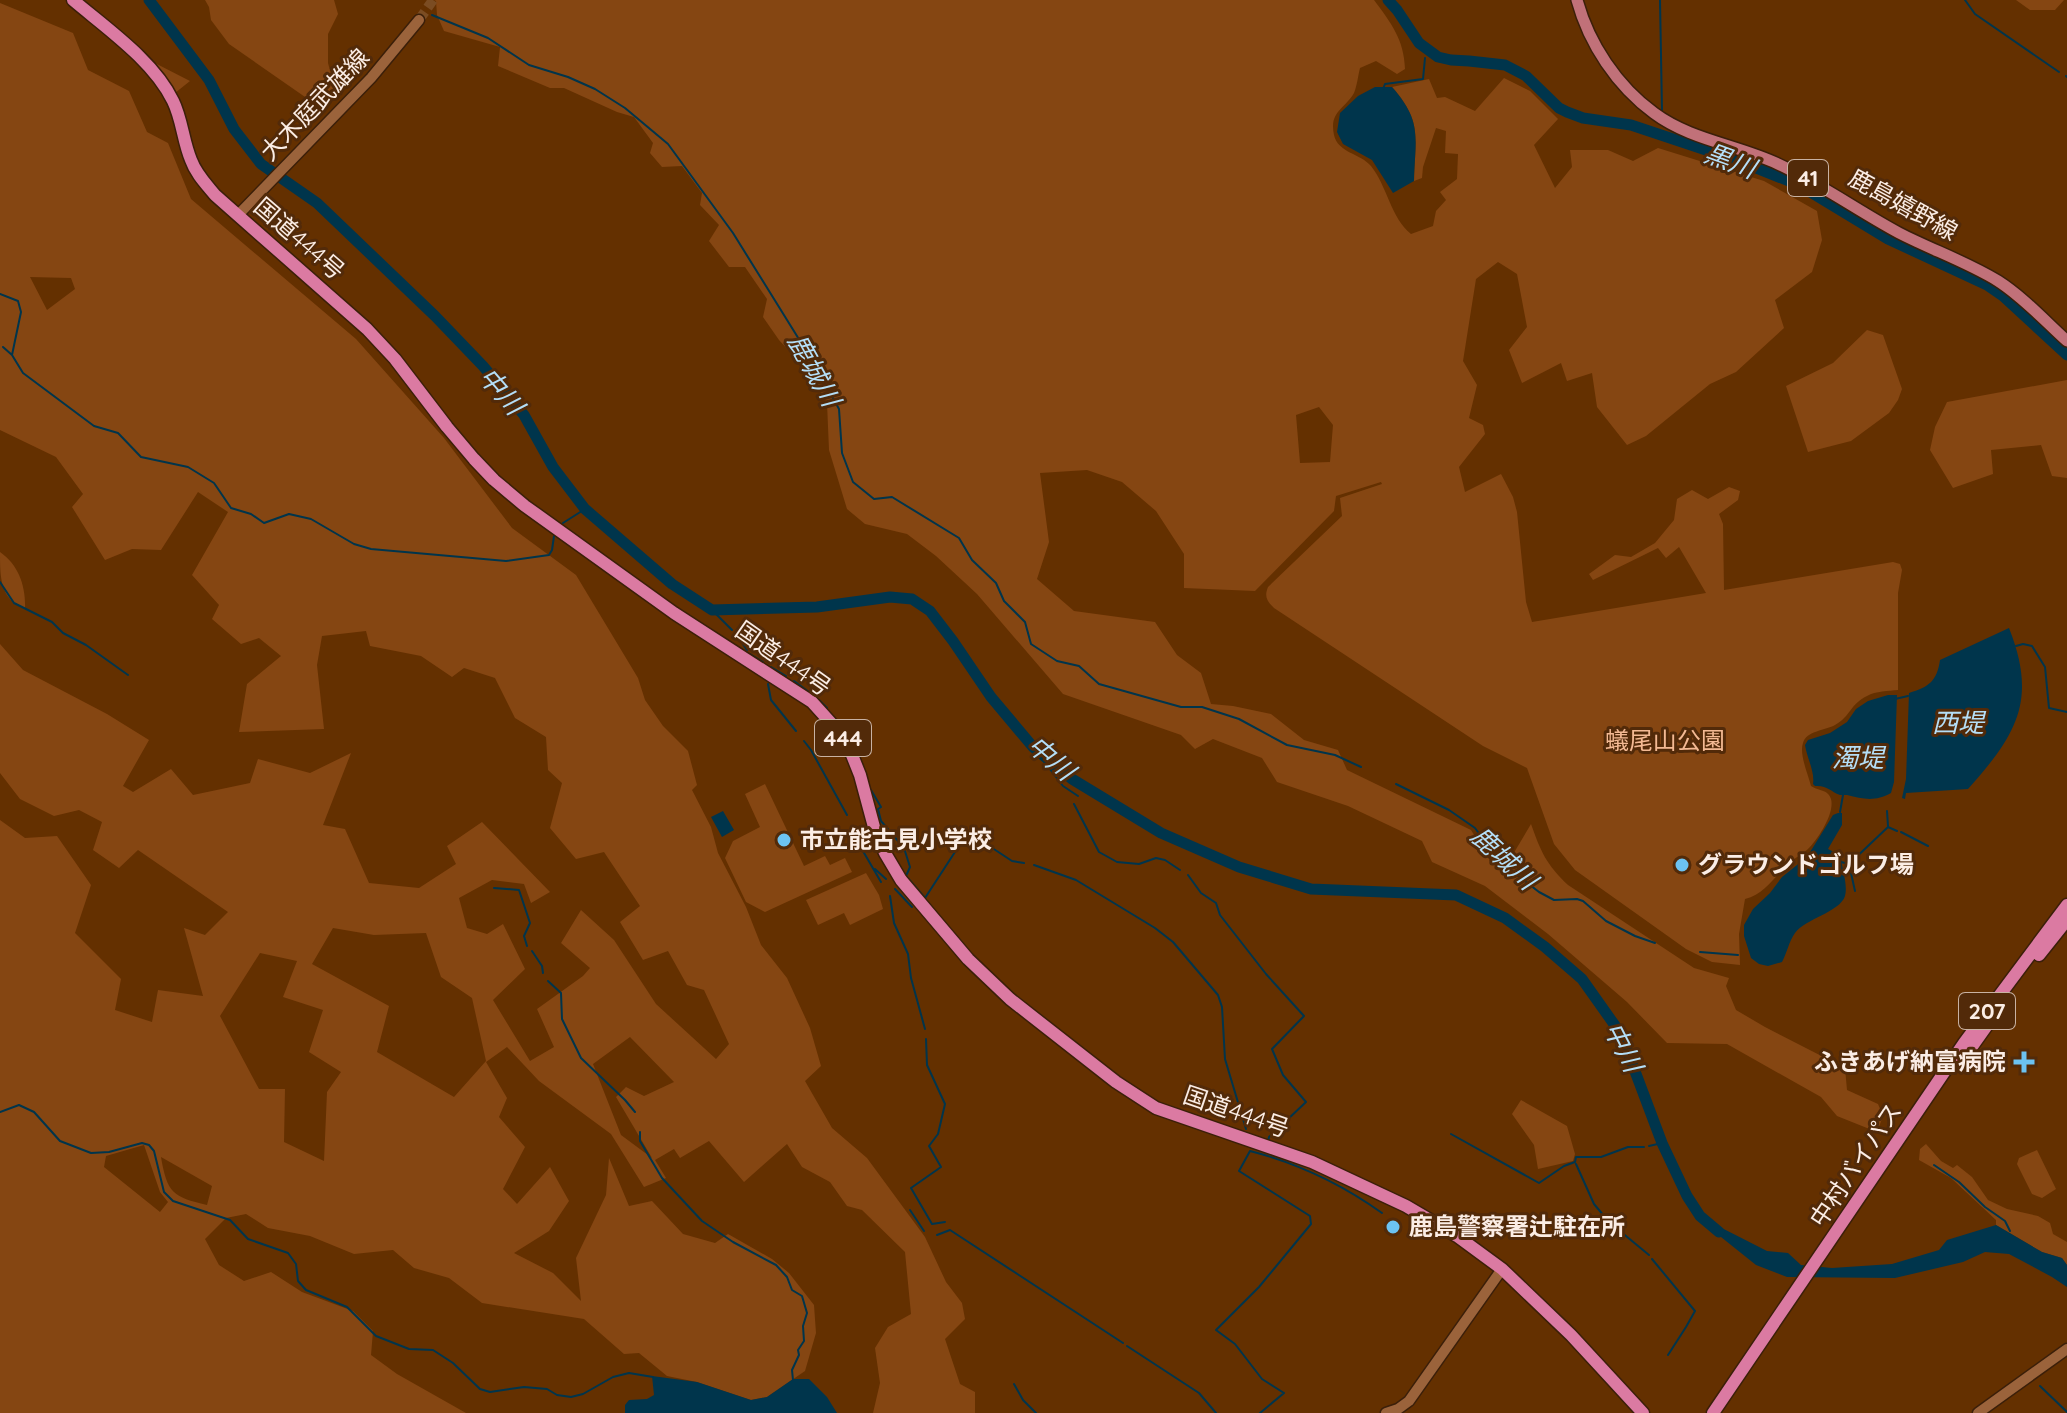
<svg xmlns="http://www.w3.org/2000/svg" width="2067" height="1413" viewBox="0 0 2067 1413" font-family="Quicksand,'Noto Sans JP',sans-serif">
  <rect width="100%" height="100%" fill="#643000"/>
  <!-- green -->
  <path fill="#854612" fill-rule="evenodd" d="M205,0H334L338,14L328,34V63L335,89L318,106L229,44L211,20L209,7Z
    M434,0H1374C1391,23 1404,39 1405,69L1397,74L1376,61L1360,68C1358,76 1357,86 1354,93C1345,109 1329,111 1334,135C1338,153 1360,153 1371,166C1387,186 1391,218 1411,234L1433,226L1436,211L1446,200L1440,192L1457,179L1458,154L1445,153L1446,131L1436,128L1423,167L1422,178L1414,181C1415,138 1423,122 1392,87L1429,79L1437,98L1445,97L1475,111L1504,78L1530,91L1558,119L1534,145L1555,188L1572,167L1570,150H1608L1633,161L1658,148L1764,181L1817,211L1822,240L1812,272L1775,300L1784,328L1736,372L1710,384L1646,436L1627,445L1597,407L1592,373L1567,381L1561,363L1522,383L1509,350L1527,327L1517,274L1498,262L1476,279L1463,361L1477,385L1469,418L1483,425L1485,434L1459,467L1465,492L1501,474L1513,497L1517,512L1526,602L1532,622L1706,593L1679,547L1666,558L1658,548L1593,580L1589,574L1615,555L1631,557L1655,543L1674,520L1677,499L1692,490L1708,499L1729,487L1740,491L1738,500L1719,514L1723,524L1724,590L1893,562L1900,564L1902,570L1898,593V690C1888,691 1876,691 1867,696C1850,704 1851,716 1835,725C1826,730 1806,731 1803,743C1799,754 1808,774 1811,786C1818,791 1828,789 1831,799C1835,813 1818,839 1808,849C1802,855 1794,858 1788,864C1774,877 1765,894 1745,899L1739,934L1740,965L1712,962L1686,949L1575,870L1554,844L1527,768L1483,746L1274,608C1267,601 1264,597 1268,587L1342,516L1340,498L1382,484L1381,482L1336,496L1334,511L1255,591L1184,588V554L1156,511L1122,482L1087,470L1040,473L1049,542L1037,579L1074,611L1155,622L1177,655L1201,673L1211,704L1233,706L1271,714L1304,740L1338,750L1347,770L1471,830L1491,862L1512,856L1531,824C1541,852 1546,864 1568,885L1694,968L1729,978L1726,986L1736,1010L1765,1027L1845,1068L1847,1090L1878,1104L1883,1116L1877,1132L1837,1116L1821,1097L1727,1044L1667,1043L1627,1002L1548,934L1485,886L1432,862L1422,841L1348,806L1277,782L1262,758L1213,739L1195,749L1181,735L1063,694L977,594L936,556L907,534L865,524L847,509L829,450L827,403L813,377L779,340L763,317L767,299L745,267H729L709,241L719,225L700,205L702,193L682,166L662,167L650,153L653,143L634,117L617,112L564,88H550L498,66L500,47L444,31L437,15L436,1ZM1319,407L1333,425L1330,462L1300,463L1296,415Z
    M2016,0H2064L2055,10H2030Z
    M0,3L73,33L88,70L129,91L147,132L168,143L191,199L356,339L444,438L512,528L576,575L638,678L645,700L663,726L688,751L697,785L692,790L711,827L718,853L746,907L761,945L787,978L810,1028L821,1066L805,1081L832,1128L867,1158L925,1237L946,1282L962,1303L965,1319L945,1339L960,1384L975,1392V1413H873L880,1383L875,1348L888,1327L911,1314L905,1252L862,1210L847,1206L830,1182L802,1167L787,1144L744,1182L709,1141L680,1158L674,1149L655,1160L666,1178L644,1187L611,1134L539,1081L507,1047L486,1062L507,1098L499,1117L525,1147L503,1189L517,1204L550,1167L569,1201L549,1231L514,1253L553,1273L581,1301L576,1258L606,1195L609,1158L629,1206L652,1201L683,1234L715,1243L728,1234L772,1259L789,1273L814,1305L816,1333L805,1371L767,1397L751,1400L697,1382L667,1376L639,1353L624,1354L584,1319L482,1303L449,1278L414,1268L393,1250L354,1254L310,1236L268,1228L246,1214L226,1218L205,1239L219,1265L244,1281L271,1272L302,1292L353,1311L373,1331L371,1355L397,1374L466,1413H0V820L25,838L57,836L91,885L75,933L121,979L115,1010L152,1022L158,990L203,996L184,928L205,935L228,912L138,850L119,868L93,850L102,822L79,810L54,816L20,799L0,773V644L23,670L107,714L149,740L123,786L133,792L171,769L193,795L250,783L258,759L310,773L351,753L323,825L345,829L369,883L419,888L456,864L447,846L482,822L550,892L531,903L524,884L492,880L459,898L467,928L487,934L503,924L525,969L493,1000L530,1061L554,1047L537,1009L583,976L590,968L561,943L581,910L614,940L656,1004L716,1059L729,1044L704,990L687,985L668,951L643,960L620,922L640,906L604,852L576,859L550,828L562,783L548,770L546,737L515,718L495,678L464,668L452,677L421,656L370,646L366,631L322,636L317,665L324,729L239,732L247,684L281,656L259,638L241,644L212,619L219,605L192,575L228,512L198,492L161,550L132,549L105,560L72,507L83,494L56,457L0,430ZM30,277L71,278L75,289L47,310ZM333,928L374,935L426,933L441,977L472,998L486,1061L454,1097L377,1052L389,1006L312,964ZM260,953L297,961L283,997L323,1010L309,1052L341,1072L327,1092L324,1161L284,1142L285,1089H259L220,1016ZM630,1037L674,1082L644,1096L626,1087L616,1097L652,1158L621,1135L593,1064ZM144,1145L160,1192L168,1202L160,1212L104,1167L106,1156ZM161,1157L212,1186L207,1205C173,1197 167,1193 161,1157Z
    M147,59L190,81L175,93Z
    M1867,330L1883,335L1902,389L1898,400L1889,413L1851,441L1808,452L1786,386L1833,363Z
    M2067,380V478L2052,476L2041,445L1991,450L1993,474L1953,488L1930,450L1935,427L1947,402Z
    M0,552C19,565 26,587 25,609C0,599 0,578 0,552Z
    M765,784L804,866L825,856L830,865L845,858L852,872L765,912L746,902L725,858L733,841L760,827L745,794Z
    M866,873L879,895L883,909L850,925L844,913L818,925L806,900Z
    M1521,1100L1567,1126L1575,1154L1573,1161L1538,1169L1534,1145L1512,1114Z
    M1926,1144L1941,1161L1953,1168L1957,1165L1972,1177L1988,1200L2007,1209L2038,1216L2050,1223L2053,1234L2067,1242V1265L2062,1258L2042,1252L1996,1225V1220L1951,1178L1919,1160L1920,1149Z
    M2037,1150L2056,1189L2042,1198L2032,1194L2017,1164L2019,1158Z"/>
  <!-- water -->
  <path fill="#00354c" d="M1375,87H1392C1423,122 1415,138 1414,181L1393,193L1372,160L1343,144L1337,132L1340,113L1358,96Z
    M2009,628C2038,701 2016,735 1968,789L1906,793L1905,799L1902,798L1906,779L1909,693C1929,687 1937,681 1940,660Z
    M1888,695H1897L1894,782L1891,793C1875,802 1863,799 1847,795C1844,795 1842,795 1840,795C1830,791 1827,785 1815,786L1813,784C1815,772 1807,758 1805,745L1808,740L1830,733L1847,722L1856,709L1868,701Z
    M723,811L734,830L722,837L711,817Z
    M1838,813H1842V825L1828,849L1838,854L1841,858C1842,869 1848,885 1845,896C1840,912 1805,919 1795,933C1789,941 1787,953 1782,962L1768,966L1759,964L1751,958L1744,936V925L1753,909L1770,893L1782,877L1807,857L1833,815Z
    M1710,1222L1767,1251L1788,1253L1801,1265L1832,1268L1892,1264L1939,1250L1947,1240L1996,1225L2042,1252L2062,1258L2067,1265V1287L2052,1277L2009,1254L1985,1252L1963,1262L1895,1278L1787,1277L1756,1265L1706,1225Z
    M652,1376L697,1382L751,1400L767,1397L793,1379H809L827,1397L837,1413H625V1405L629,1400L647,1399L654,1395Z"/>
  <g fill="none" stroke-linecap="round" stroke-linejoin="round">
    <!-- stream -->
    <path stroke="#00354c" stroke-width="2" d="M1660,0L1662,111
      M1965,0L1975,14L2059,72
      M432,15L488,38L529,65L568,77L595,89L625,108L668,144L733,233L810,357L839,409L842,453L853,482L874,499L892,497L959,538L972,560L996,583L1004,601L1025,622L1031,644L1057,661L1079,666L1099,684L1181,707H1202L1239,719L1287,745L1335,755L1361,767
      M2066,76L2067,77
      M1383,89L1385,84L1423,79L1425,58
      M0,294L18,301L21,312L12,355
      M3,347L12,355L23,373L94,426L118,433L141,457L188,467L214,483L231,508L251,514L264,523L289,514L311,519L354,544L371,549L506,561L549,555L552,550L554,536
      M563,523L585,509
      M0,582L14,603L52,622L63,633L86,645L128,675
      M712,610L732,630
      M738,637L747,650
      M2016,646L2023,644L2032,646L2045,667L2049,708L2067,712
      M750,654L763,662
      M771,667L786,676
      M794,681L813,695
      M768,684L771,700L796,731
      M1895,699L1908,696
      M819,700L827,708
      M839,721L849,736
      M804,741L811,750L847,815
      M1033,747L1063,786L1078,796
      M860,759L863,766
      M1396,784L1449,810L1475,828L1499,861L1539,892L1554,900L1577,899L1583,901L1606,921L1635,936L1655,943
      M871,790L881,807L878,809L881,821L904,848L910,867L906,876L925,898L968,832L1012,861L1024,863
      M1074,804L1099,852L1117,862L1139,864L1156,858L1165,860L1180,870
      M1887,811L1888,826
      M1840,812L1843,795
      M1901,832L1928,846
      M853,834L881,882
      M1841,862L1849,864L1855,891
      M1849,864L1888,827L1897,831
      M1034,865L1076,880L1155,928L1173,942L1218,995L1222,1007L1225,1059L1246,1129
      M875,869L886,879
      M1188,875L1201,893L1216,903L1220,915L1266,974L1304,1016L1272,1049L1283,1075L1306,1102L1269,1137L1268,1142
      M494,888L519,890L530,923L524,936L527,946
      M895,889L912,907
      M890,896L894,923L908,954L911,978L925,1029
      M532,951L542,966L543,973
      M1700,952L1738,955
      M548,981L561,993L562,1019L581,1058L625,1100L635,1112
      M926,1039L927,1065L945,1104L938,1134L929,1146L941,1167L911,1188L932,1224L945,1222
      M0,1112L19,1105L34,1112L60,1141L91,1153L109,1152L142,1143L149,1145L154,1151L164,1192L173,1201L230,1220L248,1239L288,1253L296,1264L298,1281L306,1290L347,1307L376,1336L409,1349L433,1350L453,1363L480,1389L490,1392L524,1387L547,1389L557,1395L571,1397L583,1394L613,1377L629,1373L653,1377
      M640,1132V1141L662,1178L702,1221L733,1242L776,1265L787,1277L792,1290L802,1296L807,1313L803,1326L804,1341L798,1350L799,1355L792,1370L793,1380
      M1451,1134L1539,1183L1564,1166L1575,1162L1576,1157H1601L1628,1147H1644
      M1649,1146L1662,1143
      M1576,1164L1594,1204L1609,1222L1649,1255
      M1934,1165L1959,1182L1985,1207L2005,1221L2010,1231
      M910,1210L924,1231
      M937,1235L950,1230L1123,1343
      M1652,1259L1695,1311L1686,1327L1668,1355
      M1127,1346L1199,1393L1216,1413
      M1014,1384L1023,1400L1036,1413
      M2040,1386L2067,1412
      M1260,1413L1284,1393L1262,1379L1235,1344L1216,1330L1259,1287L1311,1224L1310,1216L1239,1171L1250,1151C1297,1163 1343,1185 1382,1213"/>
    <!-- river -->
    <path stroke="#00354c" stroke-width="11" d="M149,0L209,80L234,129L261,164L317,203L435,316L483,366L524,415L553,467L585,509L672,584L712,610L817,607L890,597L912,599L930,611L953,641L991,697L1033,747L1072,779L1161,833L1239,867L1311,889L1456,895L1505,918L1545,947L1582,979L1621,1034L1662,1143L1687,1196L1700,1216L1719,1232
      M1388,0L1397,10L1419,43L1438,57L1451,60L1469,61L1505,65L1526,76L1559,108L1567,112L1583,118L1631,125L1736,160L1799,185L1888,239L1987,285L2003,296L2067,355"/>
    <!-- secondary-tunnel -->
    <path stroke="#7b4c22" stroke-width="10" stroke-dasharray="10 5" stroke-linecap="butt" d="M419,20L433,0"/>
    <!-- secondary casing -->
    <g stroke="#3b1f09" stroke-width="13">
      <path id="secondary" d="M238,215L371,78L419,20
        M1386,1413L1398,1409L1409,1401L1502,1269
        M1978,1413L2067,1349"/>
    </g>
    <!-- primary casing -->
    <g stroke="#3b1f09" stroke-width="14">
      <path id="primary" d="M1577,0C1589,44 1617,86 1654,113C1690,140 1738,145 1778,164C1821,184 1858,211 1899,233C1932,250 1967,262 1998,281C2023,297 2045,321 2067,341"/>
    </g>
    <!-- highway casing -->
    <g stroke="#3b1f09" stroke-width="15">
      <path id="highway" d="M73,0C106,28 154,61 173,101C182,119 183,141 191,160C196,174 206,184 215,195L367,329L395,359L447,427L474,459L494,480L525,506L674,613L812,702L840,733L850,750L860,775L874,827L885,853L901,880L968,959L1010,999L1116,1082L1156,1108L1312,1162L1406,1206L1457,1236L1502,1269L1571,1335L1643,1413
        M2039,955L2067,920
        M1961,1062L1988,1024
        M1713,1413L1964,1043L2067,905"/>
    </g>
    <!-- secondary -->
    <use href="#secondary" stroke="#9b633b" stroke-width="10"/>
    <!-- primary -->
    <use href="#primary" stroke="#c17179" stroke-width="11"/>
    <!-- highway -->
    <use href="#highway" stroke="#db7aa2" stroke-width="12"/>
  </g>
  <!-- markers -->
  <g fill="#6cc3f2" stroke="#522a09" stroke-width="3">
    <circle cx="784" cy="840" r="8"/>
    <circle cx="1682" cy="865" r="8"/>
    <path d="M2020 1050h8v8h8v8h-8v8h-8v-8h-8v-8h8z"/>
    <circle cx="1393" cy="1227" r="8"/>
  </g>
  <g text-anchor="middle" stroke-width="6" stroke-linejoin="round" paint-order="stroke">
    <!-- shield labels -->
    <g fill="#522a09" stroke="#c8b2a3" stroke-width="2">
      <rect x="1788" y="160" width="40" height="36" rx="6"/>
      <rect x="815" y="720" width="56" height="36" rx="6"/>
      <rect x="1959" y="993" width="56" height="36" rx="6"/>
    </g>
    <g font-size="22" font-weight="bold" fill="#fbede5">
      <text x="1808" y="186">41</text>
      <text x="843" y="746">444</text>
      <text x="1987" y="1019">207</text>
    </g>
    <!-- street labels -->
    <g font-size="24" fill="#fbede5" stroke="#522a09">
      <text transform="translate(315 105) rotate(-46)" y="8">大木庭武雄線</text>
      <text transform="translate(1903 205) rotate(29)" y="8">鹿島嬉野線</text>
      <text transform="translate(299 239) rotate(41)" y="8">国道444号</text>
      <text transform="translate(783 659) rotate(35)" y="8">国道444号</text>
      <text transform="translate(1236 1112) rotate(19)" y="8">国道444号</text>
      <text transform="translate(1856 1165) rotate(-56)" y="8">中村バイパス</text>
    </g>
    <!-- park labels -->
    <g font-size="24" fill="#f3b993" stroke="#522a09">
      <text x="1665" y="749">蟻尾山公園</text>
    </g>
    <!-- poi labels -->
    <g font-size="24" font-weight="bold" fill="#fbede5" stroke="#522a09" text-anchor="start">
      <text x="800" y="848">市立能古見小学校</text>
      <text x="1698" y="873">グラウンドゴルフ場</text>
      <text x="2006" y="1070" text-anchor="end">ふきあげ納富病院</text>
      <text x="1409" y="1235">鹿島警察署辻駐在所</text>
    </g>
    <!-- water labels -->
    <g font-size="26" font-style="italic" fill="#b4def7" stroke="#522a09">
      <text transform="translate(1730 161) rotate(20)" y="9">黒川</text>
      <text transform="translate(814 370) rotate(61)" y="9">鹿城川</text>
      <text transform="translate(501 391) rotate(49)" y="9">中川</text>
      <text x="1958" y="732">西堤</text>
      <text transform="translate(1051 758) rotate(41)" y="9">中川</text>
      <text x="1858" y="767">濁堤</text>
      <text transform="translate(1504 858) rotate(43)" y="9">鹿城川</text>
      <text transform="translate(1623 1047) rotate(63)" y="9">中川</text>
    </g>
  </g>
</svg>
